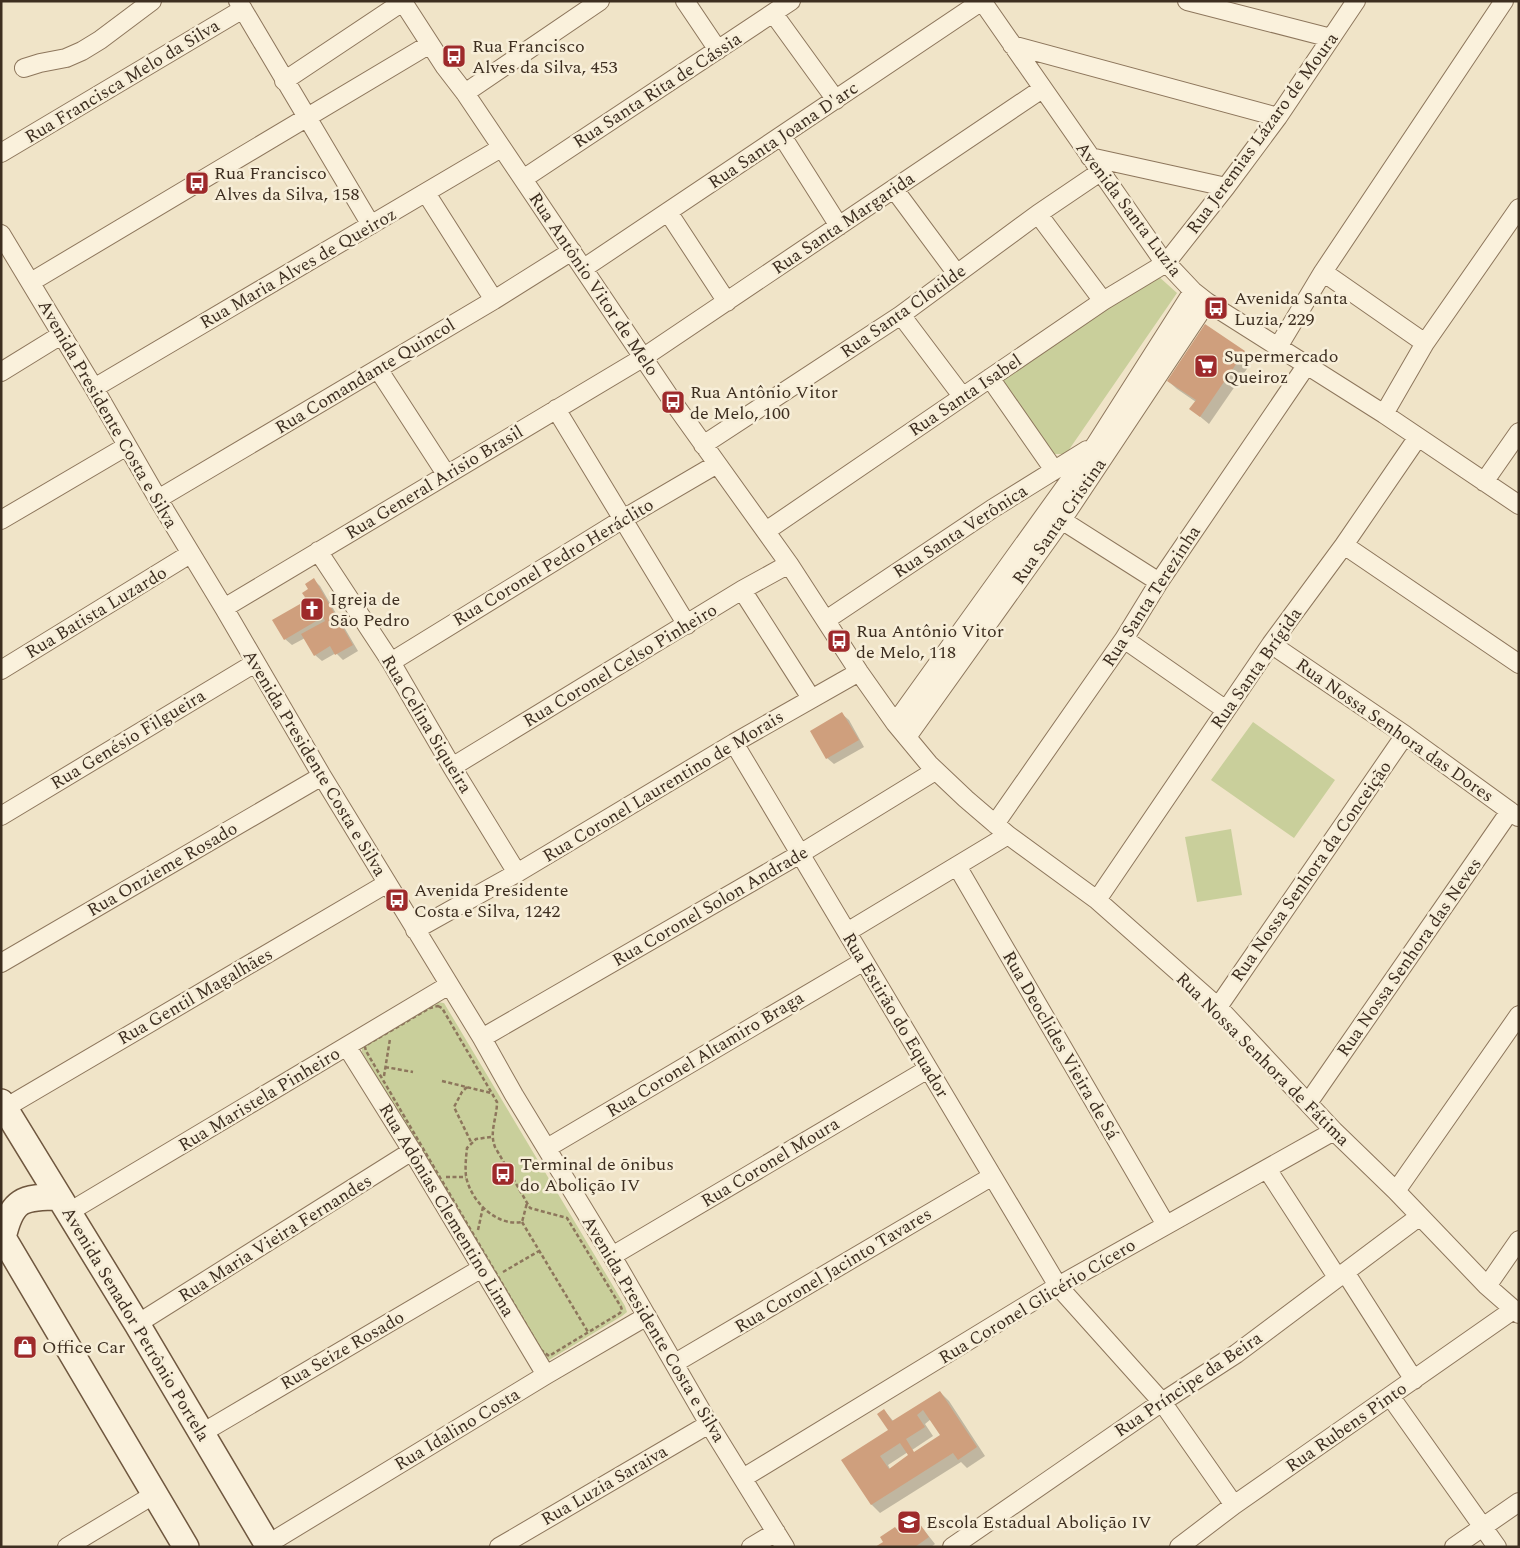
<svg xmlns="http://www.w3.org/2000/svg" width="1520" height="1548" viewBox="0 0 1520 1548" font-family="Spectral,serif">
  <rect width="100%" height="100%" fill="#f0e4c8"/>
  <!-- green -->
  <path fill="#c9cf9b" d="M1157,275L1177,293L1066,454H1052L998,380Z
    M1253,722L1335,780L1294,838L1211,780Z
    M1231,829L1242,895L1197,902L1185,837Z
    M437,1002L444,1003L625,1306L627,1312L622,1316L549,1360L543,1357L538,1353L362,1052V1045Z"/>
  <!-- shadow -->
  <path fill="#0003" fill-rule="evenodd" d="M1244,352L1253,360L1209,424L1191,409L1196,402L1177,389L1168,381Z
    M314,580L320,586L358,651L343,660L336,653L322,661L315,655L305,638L292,645L285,639L308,600L310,590Z
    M842,714L849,720L864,747L834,764L827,758Z
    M940,1392L949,1401L985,1456L967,1468L961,1462L880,1513L872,1505L843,1460L889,1431L884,1410L894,1422ZM931,1419L942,1435L914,1453L912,1450L933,1436L925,1424ZM908,1452L910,1456L890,1469L888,1465Z
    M917,1521L935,1544L931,1547H877L885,1542L895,1528L900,1533Z"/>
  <!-- building -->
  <path fill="#cf9f7d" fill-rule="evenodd" d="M1205,324L1245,351L1200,417L1189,409L1196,400L1167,381Z
    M314,578L353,645L335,655L330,646L314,656L301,634L325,621L323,617L284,640L272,620L307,600L302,593L308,589L305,584Z
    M842,712L859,740L826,759L810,731Z
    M940,1391L977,1447L958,1460L953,1453L871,1505L841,1460L888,1430L877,1414L884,1409L892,1421ZM923,1410L940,1435L914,1452L906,1439L925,1427L917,1415ZM900,1443L908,1455L889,1469L880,1456Z
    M917,1520L929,1537L915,1547H875L883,1542L880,1537L895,1527L899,1532Z"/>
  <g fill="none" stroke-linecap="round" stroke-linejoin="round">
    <!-- street casing -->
    <g stroke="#8d765c" stroke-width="20">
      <path id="street" d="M238,1L371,225
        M685,1L718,50
        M982,1L1159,255L1193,291L1207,302L1384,414L1519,505
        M1187,1L1331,38
        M403,2L445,67L465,93L673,402L789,564L859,672L895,723L929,764L966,799L1008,835L1097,900L1218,1007L1334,1131L1396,1191L1487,1286L1519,1314
        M773,13L836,100
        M1012,45L1278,117
        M24,68L40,63L66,58L82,51L100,40L152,1
        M284,81L404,1
        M465,93L600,1
        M782,136L839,226
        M1,153L243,9
        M1090,157L1226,187
        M523,179L791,1
        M894,189L957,274
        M426,193L494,300
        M668,212L727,302
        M1038,214L1103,301
        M1,234L94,388L158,499L224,608L322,776L482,1038L514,1095L612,1256L709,1424L785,1547
        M584,268L982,1
        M1323,272L1425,343
        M31,282L430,44
        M901,315L962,396
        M1278,347L1323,272L1504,1
        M378,369L446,474
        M1,372L61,335
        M990,378L1054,470
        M94,388L501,148
        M556,409L687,625
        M1384,414L1425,343L1519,208
        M703,445L901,315L1038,214L1100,172
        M1484,482L1519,432
        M158,499L494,300L572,251
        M1052,514L1159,582
        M1,520L127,446
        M766,531L1103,301L1166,263L1226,187L1278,117L1356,1
        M1344,545L1519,664
        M318,551L391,662L452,767L517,873
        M742,590L811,698
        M224,608L644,357L1042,89
        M826,620L992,509L1087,450
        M1124,639L1226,710
        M1271,644L1405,735L1518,817
        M391,662L623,519L717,464
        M1,670L190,554
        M895,723L1095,445L1193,291
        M907,737L1062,520L1207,302
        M734,743L1058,1286L1162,1402L1234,1505
        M452,767L742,590L789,564
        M1,816L255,663
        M995,824L1124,639L1159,582L1306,366
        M957,866L1166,1225
        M1097,900L1271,644L1344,545L1418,437
        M415,930L517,873L734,743L859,672
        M847,932L1008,835
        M1,963L322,776
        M1218,1007L1405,735
        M482,1038L800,854L935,771
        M347,1047L412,1151L546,1375
        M1308,1103L1510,811
        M5,1108L386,884
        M547,1148L864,961
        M1267,1169L1337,1277
        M1396,1191L1519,1015
        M69,1212L449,985
        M612,1256L928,1069
        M1345,1272L1414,1380
        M1487,1286L1519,1240
        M137,1324L412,1151
        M675,1363L991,1177
        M1390,1396L1497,1547
        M202,1433L482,1268
        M743,1478L1058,1286L1334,1131
        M268,1544L546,1375L647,1316
        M67,1547L155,1494
        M499,1547L709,1424
        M751,1547L776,1532
        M952,1547L1162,1402L1236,1354L1420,1216
        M1179,1547L1234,1505L1513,1310
        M1454,1547L1519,1502"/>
    </g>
    <!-- secondary casing -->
    <g stroke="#6f573f" stroke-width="28">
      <path id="secondary" d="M1,1102L137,1324L269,1547
        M1,1234L186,1547
        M3,1238C12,1199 22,1197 59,1197"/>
    </g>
    <!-- path -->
    <path stroke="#8d765c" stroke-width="2.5" stroke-dasharray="4 2.5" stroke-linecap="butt" d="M438,1006L442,1008L497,1102C497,1118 489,1132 495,1147L530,1208L567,1218L621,1307L622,1310L620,1313L549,1356L541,1350L366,1051L365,1047L368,1044L430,1008Z
      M385,1067L413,1072
      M384,1076L390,1039
      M442,1081L491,1093
      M467,1087L462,1092L454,1107L471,1142
      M491,1137L476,1139L467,1148C466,1157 465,1167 466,1176C470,1200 496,1227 522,1222L527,1203
      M446,1177H466
      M522,1222L588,1332
      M478,1230L483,1207
      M503,1272L539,1251"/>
    <!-- street -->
    <use href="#street" stroke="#faf1dc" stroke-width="18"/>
    <!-- secondary -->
    <use href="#secondary" stroke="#faf1dc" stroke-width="25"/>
  </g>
  <!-- icons -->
  <defs>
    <g id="bus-square" transform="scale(1.25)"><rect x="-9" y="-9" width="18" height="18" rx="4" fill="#9e2a2b" stroke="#f7eed8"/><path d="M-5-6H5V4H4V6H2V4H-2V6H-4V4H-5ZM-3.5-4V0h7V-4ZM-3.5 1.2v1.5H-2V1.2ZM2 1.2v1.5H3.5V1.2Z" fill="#fff"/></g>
    <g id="supermarket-square" transform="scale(1.25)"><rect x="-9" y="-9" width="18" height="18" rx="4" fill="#9e2a2b" stroke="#f7eed8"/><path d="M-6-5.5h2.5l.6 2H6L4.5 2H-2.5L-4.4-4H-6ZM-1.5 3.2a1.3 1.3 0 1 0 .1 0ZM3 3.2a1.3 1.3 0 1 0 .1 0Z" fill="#fff"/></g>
    <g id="church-square" transform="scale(1.25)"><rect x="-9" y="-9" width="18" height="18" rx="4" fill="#9e2a2b" stroke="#f7eed8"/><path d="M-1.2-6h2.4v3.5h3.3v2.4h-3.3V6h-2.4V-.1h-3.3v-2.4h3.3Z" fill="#fff"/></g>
    <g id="shop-square" transform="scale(1.25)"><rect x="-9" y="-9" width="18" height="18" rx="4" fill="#9e2a2b" stroke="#f7eed8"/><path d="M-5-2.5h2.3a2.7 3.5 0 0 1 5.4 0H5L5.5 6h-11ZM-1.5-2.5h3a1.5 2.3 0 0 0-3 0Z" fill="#fff"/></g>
    <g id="school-square" transform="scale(1.25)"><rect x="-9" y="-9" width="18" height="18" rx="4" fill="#9e2a2b" stroke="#f7eed8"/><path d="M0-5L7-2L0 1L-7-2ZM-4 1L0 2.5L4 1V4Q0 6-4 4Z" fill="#fff"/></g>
  </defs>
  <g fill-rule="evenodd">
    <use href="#bus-square" x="454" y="56"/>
    <use href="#bus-square" x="197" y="183"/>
    <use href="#bus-square" x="1216" y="308"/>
    <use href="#supermarket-square" x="1206" y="366"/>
    <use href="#bus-square" x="673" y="402"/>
    <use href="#church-square" x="312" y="609"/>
    <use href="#bus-square" x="839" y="641"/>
    <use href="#bus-square" x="397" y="900"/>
    <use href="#bus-square" x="503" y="1174"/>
    <use href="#shop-square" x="25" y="1347"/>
    <use href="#school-square" x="909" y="1522"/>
  </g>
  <g text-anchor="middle" stroke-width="5" stroke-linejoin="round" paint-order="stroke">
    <!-- poi labels -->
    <g font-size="18" fill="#3d2e20" stroke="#f7eed8" text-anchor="start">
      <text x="472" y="52">Rua Francisco<tspan x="472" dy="21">Alves da Silva, 453</tspan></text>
      <text x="214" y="179">Rua Francisco<tspan x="214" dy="21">Alves da Silva, 158</tspan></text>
      <text x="1234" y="304">Avenida Santa<tspan x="1234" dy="21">Luzia, 229</tspan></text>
      <text x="1224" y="362">Supermercado<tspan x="1224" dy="21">Queiroz</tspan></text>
      <text x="690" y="398">Rua Antônio Vitor<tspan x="690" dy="21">de Melo, 100</tspan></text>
      <text x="330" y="605">Igreja de<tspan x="330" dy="21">São Pedro</tspan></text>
      <text x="856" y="637">Rua Antônio Vitor<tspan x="856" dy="21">de Melo, 118</tspan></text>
      <text x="414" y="896">Avenida Presidente<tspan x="414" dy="21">Costa e Silva, 1242</tspan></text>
      <text x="520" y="1170">Terminal de õnibus<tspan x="520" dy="21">do Abolição IV</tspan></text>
      <text x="42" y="1353">Office Car</text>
      <text x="926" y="1528">Escola Estadual Abolição IV</text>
    </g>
    <!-- street labels -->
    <g font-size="18" fill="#3d2e20" stroke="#f7eed8">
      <text transform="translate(122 81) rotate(-31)" y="6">Rua Francisca Melo da Silva</text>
      <text transform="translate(657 90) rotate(-33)" y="6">Rua Santa Rita de Cássia</text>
      <text transform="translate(1262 133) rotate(-54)" y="6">Rua Jeremias Lázaro de Moura</text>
      <text transform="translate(783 135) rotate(-34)" y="6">Rua Santa Joana D'arc</text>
      <text transform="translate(1129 209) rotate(53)" y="6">Avenida Santa Luzia</text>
      <text transform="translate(843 223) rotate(-34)" y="6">Rua Santa Margarida</text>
      <text transform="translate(298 268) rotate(-30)" y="6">Rua Maria Alves de Queiroz</text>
      <text transform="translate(594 284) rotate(56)" y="6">Rua Antônio Vitor de Melo</text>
      <text transform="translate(903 311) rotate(-35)" y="6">Rua Santa Clotilde</text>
      <text transform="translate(365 376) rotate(-31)" y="6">Rua Comandante Quincol</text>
      <text transform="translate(965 395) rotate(-34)" y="6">Rua Santa Isabel</text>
      <text transform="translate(108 414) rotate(60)" y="6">Avenida Presidente Costa e Silva</text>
      <text transform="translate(434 482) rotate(-31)" y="6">Rua General Arisio Brasil</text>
      <text transform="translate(1059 521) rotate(-55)" y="6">Rua Santa Cristina</text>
      <text transform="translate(960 531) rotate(-33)" y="6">Rua Santa Verônica</text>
      <text transform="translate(553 562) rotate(-31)" y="6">Rua Coronel Pedro Heráclito</text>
      <text transform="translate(1151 596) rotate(-57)" y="6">Rua Santa Terezinha</text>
      <text transform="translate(96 612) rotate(-31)" y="6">Rua Batista Luzardo</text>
      <text transform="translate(620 665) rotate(-31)" y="6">Rua Coronel Celso Pinheiro</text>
      <text transform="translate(1256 668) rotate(-55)" y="6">Rua Santa Brígida</text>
      <text transform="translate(427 724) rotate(59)" y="6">Rua Celina Siqueira</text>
      <text transform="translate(1395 730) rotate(35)" y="6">Rua Nossa Senhora das Dores</text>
      <text transform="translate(128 739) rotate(-31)" y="6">Rua Genésio Filgueira</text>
      <text transform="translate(315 763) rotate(59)" y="6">Avenida Presidente Costa e Silva</text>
      <text transform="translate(663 786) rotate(-31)" y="6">Rua Coronel Laurentino de Morais</text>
      <text transform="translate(162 869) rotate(-30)" y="6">Rua Onzieme Rosado</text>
      <text transform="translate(1311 871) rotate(-55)" y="6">Rua Nossa Senhora da Conceição</text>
      <text transform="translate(710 906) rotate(-30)" y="6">Rua Coronel Solon Andrade</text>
      <text transform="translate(1409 957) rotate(-55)" y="6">Rua Nossa Senhora das Neves</text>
      <text transform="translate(195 996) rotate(-30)" y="6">Rua Gentil Magalhães</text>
      <text transform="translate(896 1015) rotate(59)" y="6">Rua Estirão do Equador</text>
      <text transform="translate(1061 1045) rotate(60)" y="6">Rua Deoclides Vieira de Sá</text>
      <text transform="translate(705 1054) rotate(-31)" y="6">Rua Coronel Altamiro Braga</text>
      <text transform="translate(1263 1059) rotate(45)" y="6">Rua Nossa Senhora de Fátima</text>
      <text transform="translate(259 1099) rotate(-31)" y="6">Rua Maristela Pinheiro</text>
      <text transform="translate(770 1162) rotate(-31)" y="6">Rua Coronel Moura</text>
      <text transform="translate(447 1210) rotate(59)" y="6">Rua Adônias Clementino Lima</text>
      <text transform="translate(275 1238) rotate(-32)" y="6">Rua Maria Vieira Fernandes</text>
      <text transform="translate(833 1270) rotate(-31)" y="6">Rua Coronel Jacinto Tavares</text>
      <text transform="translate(1037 1301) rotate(-31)" y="6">Rua Coronel Glicério Cícero</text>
      <text transform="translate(136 1324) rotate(59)" y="6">Avenida Senador Petrônio Portela</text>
      <text transform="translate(654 1329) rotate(59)" y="6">Avenida Presidente Costa e Silva</text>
      <text transform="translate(342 1350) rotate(-30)" y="6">Rua Seize Rosado</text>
      <text transform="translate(1188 1384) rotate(-34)" y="6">Rua Príncipe da Beira</text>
      <text transform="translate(1346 1427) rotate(-35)" y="6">Rua Rubens Pinto</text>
      <text transform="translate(457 1429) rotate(-31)" y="6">Rua Idalino Costa</text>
      <text transform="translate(604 1485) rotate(-30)" y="6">Rua Luzia Saraiva</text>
    </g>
  </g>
  <!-- border -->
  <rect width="1520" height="1548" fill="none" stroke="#3d2e20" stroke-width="5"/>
</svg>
